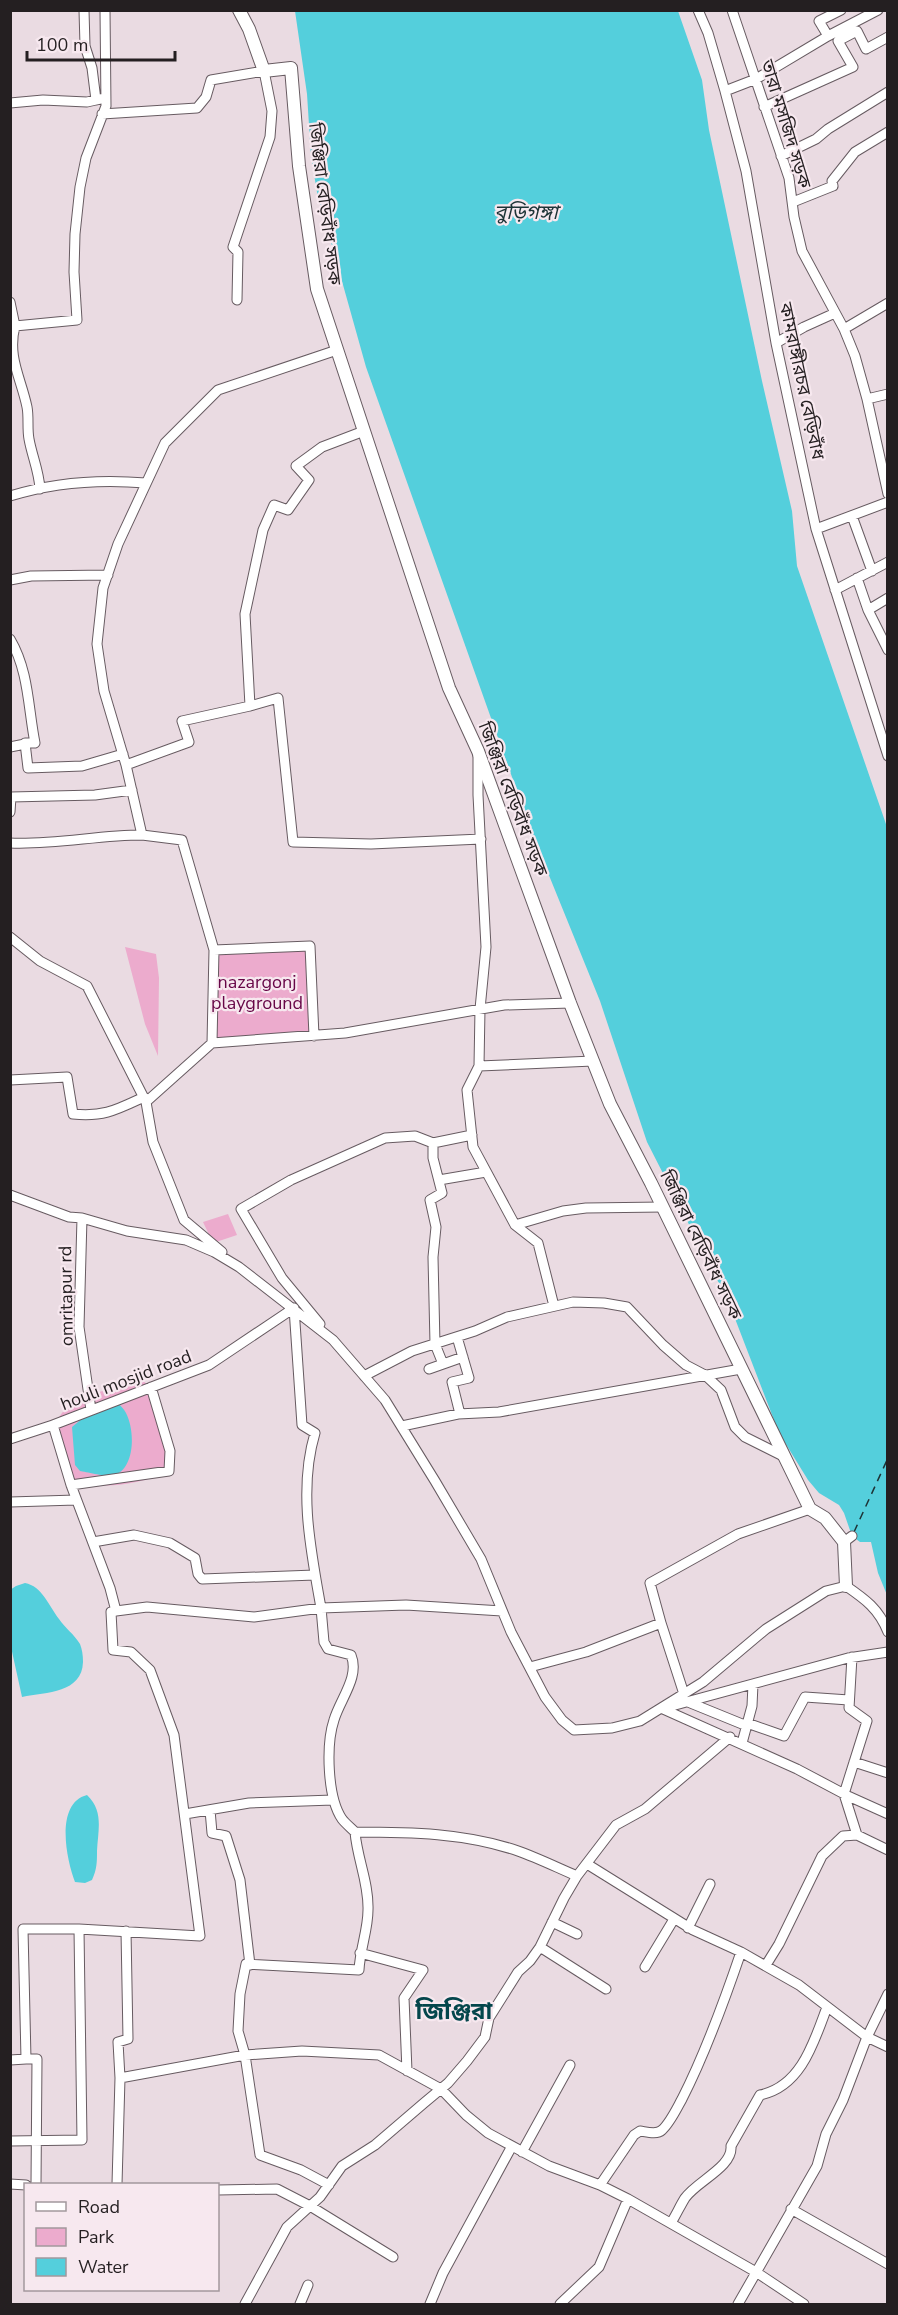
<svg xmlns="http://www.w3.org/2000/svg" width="898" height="2315" viewBox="0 0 898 2315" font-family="'Nunito Sans','Noto Sans Bengali',sans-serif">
  <rect width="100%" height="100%" fill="#eadbe2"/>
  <!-- green -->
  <path fill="#ecabcd" d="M310,946L314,1036L212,1043L214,950Z
    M125,947L156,954L159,978L158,1056L145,1024Z
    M228,1214L237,1235L213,1243L203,1222Z
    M143,1381L151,1387L169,1460L164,1473C141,1484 95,1492 72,1478L53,1425L68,1405L83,1396Z"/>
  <!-- water -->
  <path fill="#54cfdc" d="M295,11H678L702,80L709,130L762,381L792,511L797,566L887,827V1595L878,1573L871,1542H860L852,1536L844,1513L839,1505L819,1493L808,1480L779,1433L729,1303L647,1142L600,1001L533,836L366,367L317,192L311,156L307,94Z
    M117,1402C120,1405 124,1409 126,1413C135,1430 136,1470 112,1476C108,1477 86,1472 80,1471L75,1465L72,1427L90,1412Z
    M25,1583C42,1586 49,1606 59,1619C65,1628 74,1634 80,1644C82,1649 83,1655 83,1662C82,1693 47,1692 22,1697L11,1647L10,1590L16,1586Z
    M87,1795C104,1811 98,1830 97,1851C97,1862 97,1869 92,1880L85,1883L75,1882C66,1859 55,1803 87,1795Z"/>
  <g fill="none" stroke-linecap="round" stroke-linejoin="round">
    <!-- ferry -->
    <path stroke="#1d3336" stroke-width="1.5" stroke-dasharray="8 6" stroke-linecap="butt" d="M854,1532L888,1458"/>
    <!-- street casing -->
    <g stroke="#675b61" stroke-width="11">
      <path id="street" d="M84,10L85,46L92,68L96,100
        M698,10L708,33L725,91L746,171L776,343L816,529L888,756
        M732,10L789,178L794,217L802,251L844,329L888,303
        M828,36L878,10
        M725,91L756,79L828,36L819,21L841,10
        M10,103L43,100L87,102L105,98
        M764,107L853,67L838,41L857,31L866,49L888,37
        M102,114L197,108L206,97L211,80L264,71L272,111L270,137L233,247L238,252L237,300
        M781,156L816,139L828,129L888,92
        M793,202L833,186L832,181L855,152L888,132
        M10,302L15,326L77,320L74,272L75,234L80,187L86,158L106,106L105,10
        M15,326C7,357 21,378 27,407C29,417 27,429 29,439C32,456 39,471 40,489
        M844,329L855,356L867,399L888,494
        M776,343L804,327L835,313
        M867,399L888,394
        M364,431L322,447L296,466L309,480L288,510L274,505L263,530L245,614L250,706L278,698L293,842L371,844L481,839
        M10,496C55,482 100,479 146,483
        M852,516L872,571
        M816,529L888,502
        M857,578L868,610L888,650
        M10,580L31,576L108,575
        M835,590L888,562
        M868,610L888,598
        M10,639C29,671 28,708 35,743H25L28,768L82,766L123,754
        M10,747L25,744
        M478,756V795L486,947L480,1009L479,1066L467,1090L473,1147L515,1225L538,1243L554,1306
        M126,765L189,742L182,721L250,706
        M10,812L11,797L95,795L132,790
        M10,843C55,845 98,835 142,835
        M10,937L40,961L87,986L146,1102L212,1043L214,950L182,840L142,835L126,765L104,691L97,644L103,588L118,544L165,443L218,390L337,350
        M214,950L310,946L314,1036
        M212,1043L345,1033L504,1005L570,1003
        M479,1066L593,1061
        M10,1080L67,1077L73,1114C104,1117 116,1110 144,1097
        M146,1102L153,1142L184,1220L222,1252
        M433,1143L472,1135
        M439,1180L486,1172
        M10,1195L69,1217L82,1218L127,1231L186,1240L214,1252L239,1267L333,1340L385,1400L435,1481L481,1559L511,1632L545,1697L562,1720L574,1730L612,1728L640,1721L703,1682L766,1629L826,1591L846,1586C865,1599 879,1609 888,1632
        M82,1218L79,1327L91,1410
        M515,1225L563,1211L586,1208L663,1207
        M294,1308L302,1425L315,1433C298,1490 311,1551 321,1608L254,1617L147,1607L116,1611L110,1588L71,1485L53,1425L209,1365Z
        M320,1324L282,1278L241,1209L291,1180L385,1138L415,1136L433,1143V1158L442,1193L430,1200L436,1227L433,1257L435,1344L443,1364
        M457,1337L469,1378L452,1382L460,1414
        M429,1369L463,1357
        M364,1376L412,1351L475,1331L507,1317L573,1302L604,1303L627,1307L663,1345L686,1365L705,1375L721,1390L735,1427L745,1437L783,1456
        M402,1426L458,1414L499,1412L741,1369
        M10,1439L53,1425
        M71,1485L169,1471L170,1451L151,1387
        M10,1502L76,1500
        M93,1542L134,1535L170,1543L195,1558L198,1574L202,1579L315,1575
        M844,1542L852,1536
        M661,1623L684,1694
        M852,1657L849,1708L867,1721L844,1794L857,1835L888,1850
        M530,1667L586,1652L661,1623L650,1583L738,1534L810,1509
        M688,1702L747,1726
        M668,1707L848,1658L888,1652
        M663,1709L797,1769L848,1796L888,1814
        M747,1723L784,1736L805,1697L849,1700
        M742,1743L752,1706L753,1684
        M854,1762L888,1773
        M210,1810L212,1833L226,1836L240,1880L250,1965
        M185,1814L249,1803L333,1800
        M355,1832C410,1832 466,1833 518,1851C538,1858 558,1868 577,1876
        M587,1864L693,1930L741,1952L799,1985L867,2037L888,2047
        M552,1922L577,1934
        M688,1928L710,1884
        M79,1929L200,1936L174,1735L150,1670L131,1652L113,1650L111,1612L116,1611
        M540,1947L606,1989
        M360,1953L423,1970L404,1998L407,2071
        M766,1965L779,1944L822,1856L843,1836L857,1835
        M645,1967L674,1919
        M26,2059H37L36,2184
        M10,2060L26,2059L23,1929H79L82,2140L10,2141
        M120,2078L245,2055L238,2031L240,1994L246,1964L359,1970C360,1949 368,1930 368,1910C369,1883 357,1858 355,1832C351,1828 345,1823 342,1819C327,1797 326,1744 334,1720C340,1699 360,1677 351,1655L328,1649L324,1642L321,1608L406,1605L502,1611
        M522,2152L570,2065
        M10,2184L26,2185
        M117,2184L120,2078L118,2042L128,2039L126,1931
        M329,2185L301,2170L260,2155L245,2055L302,2051L379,2055L441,2089L466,2115L488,2133L549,2166L600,2185L628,2199L756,2272L804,2304
        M600,2185L634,2135L640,2131C647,2132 657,2135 662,2130C670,2123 677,2108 682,2099C706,2052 724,2002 741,1952
        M218,2190L277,2189L310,2206L393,2257
        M791,2209L888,2264
        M671,2223C676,2215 680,2206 685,2198C697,2181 733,2167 731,2146L760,2095C801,2087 814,2042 827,2007
        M245,2304L287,2227L320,2197L342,2166L375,2145L424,2103L448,2083L467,2061L485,2037L489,2018L518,1972L530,1961L540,1947L564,1898L577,1876L616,1825L645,1809L730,1737
        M300,2304L308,2285
        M430,2304L443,2273L512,2146
        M560,2304L599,2267L628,2199
        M738,2304L817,2166L826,2134L843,2100L867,2037L888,1994"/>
    </g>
    <!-- secondary casing -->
    <g stroke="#675b61" stroke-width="14">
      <path id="secondary" d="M239,10L249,29L264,71L291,68L299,166L317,289L449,688L478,751L570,1003L610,1104L651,1183L810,1509L825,1518L844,1542L846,1586"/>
    </g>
    <!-- street -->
    <use href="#street" stroke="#fff" stroke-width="9"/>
    <!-- secondary -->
    <use href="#secondary" stroke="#fff" stroke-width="12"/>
  </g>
  <g text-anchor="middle" stroke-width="4.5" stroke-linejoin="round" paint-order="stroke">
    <!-- street labels -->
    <g font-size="18" fill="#241f21" stroke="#f7e8ef">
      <text transform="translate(786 124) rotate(73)" y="6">তারা মসজিদ সড়ক</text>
      <text transform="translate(325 204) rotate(83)" y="6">জিঞ্জিরা বেড়িবাঁধ সড়ক</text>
      <text transform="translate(802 381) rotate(78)" y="6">কামরাঙ্গীরচর বেড়িবাঁধ</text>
      <text transform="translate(513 799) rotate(69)" y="6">জিঞ্জিরা বেড়িবাঁধ সড়ক</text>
      <text transform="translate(701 1245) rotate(64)" y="6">জিঞ্জিরা বেড়িবাঁধ সড়ক</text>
      <text transform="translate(66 1296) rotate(-91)" y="6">omritapur rd</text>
      <text transform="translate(126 1380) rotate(-21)" y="6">houli mosjid road</text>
    </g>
    <!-- park labels -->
    <g font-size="18" fill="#670647" stroke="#f7e8ef">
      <text x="257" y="988">nazargonj<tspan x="257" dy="21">playground</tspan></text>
    </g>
    <!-- water labels -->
    <g font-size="20" font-style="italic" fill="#1d3336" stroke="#f7e8ef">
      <text x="526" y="219">বুড়িগঙ্গা</text>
    </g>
    <!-- district labels -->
    <g font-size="24" font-weight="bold" fill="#04464c" stroke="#f7e8ef">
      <text x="454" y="2019">জিঞ্জিরা</text>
    </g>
  </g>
  <!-- border -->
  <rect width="898" height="2315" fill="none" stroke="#241f21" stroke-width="24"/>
  <!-- legend -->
  <rect x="24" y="2183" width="195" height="108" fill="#f7e8ef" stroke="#a3989d" stroke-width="1.5"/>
  <rect x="36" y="2202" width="30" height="9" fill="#ffffff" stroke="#a3989d" stroke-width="1.5"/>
  <text x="78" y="2213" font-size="18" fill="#241f21">Road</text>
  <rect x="36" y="2228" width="30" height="18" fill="#ecabcd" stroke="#a3989d" stroke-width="1.5"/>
  <text x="78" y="2243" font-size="18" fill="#241f21">Park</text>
  <rect x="36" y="2258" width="30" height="18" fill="#54cfdc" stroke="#a3989d" stroke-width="1.5"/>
  <text x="78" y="2273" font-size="18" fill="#241f21">Water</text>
  <!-- scale -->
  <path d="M27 51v9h148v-9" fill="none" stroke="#241f21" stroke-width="3"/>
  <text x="36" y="51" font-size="18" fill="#241f21" stroke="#f7e8ef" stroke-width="4.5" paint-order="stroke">100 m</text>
</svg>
